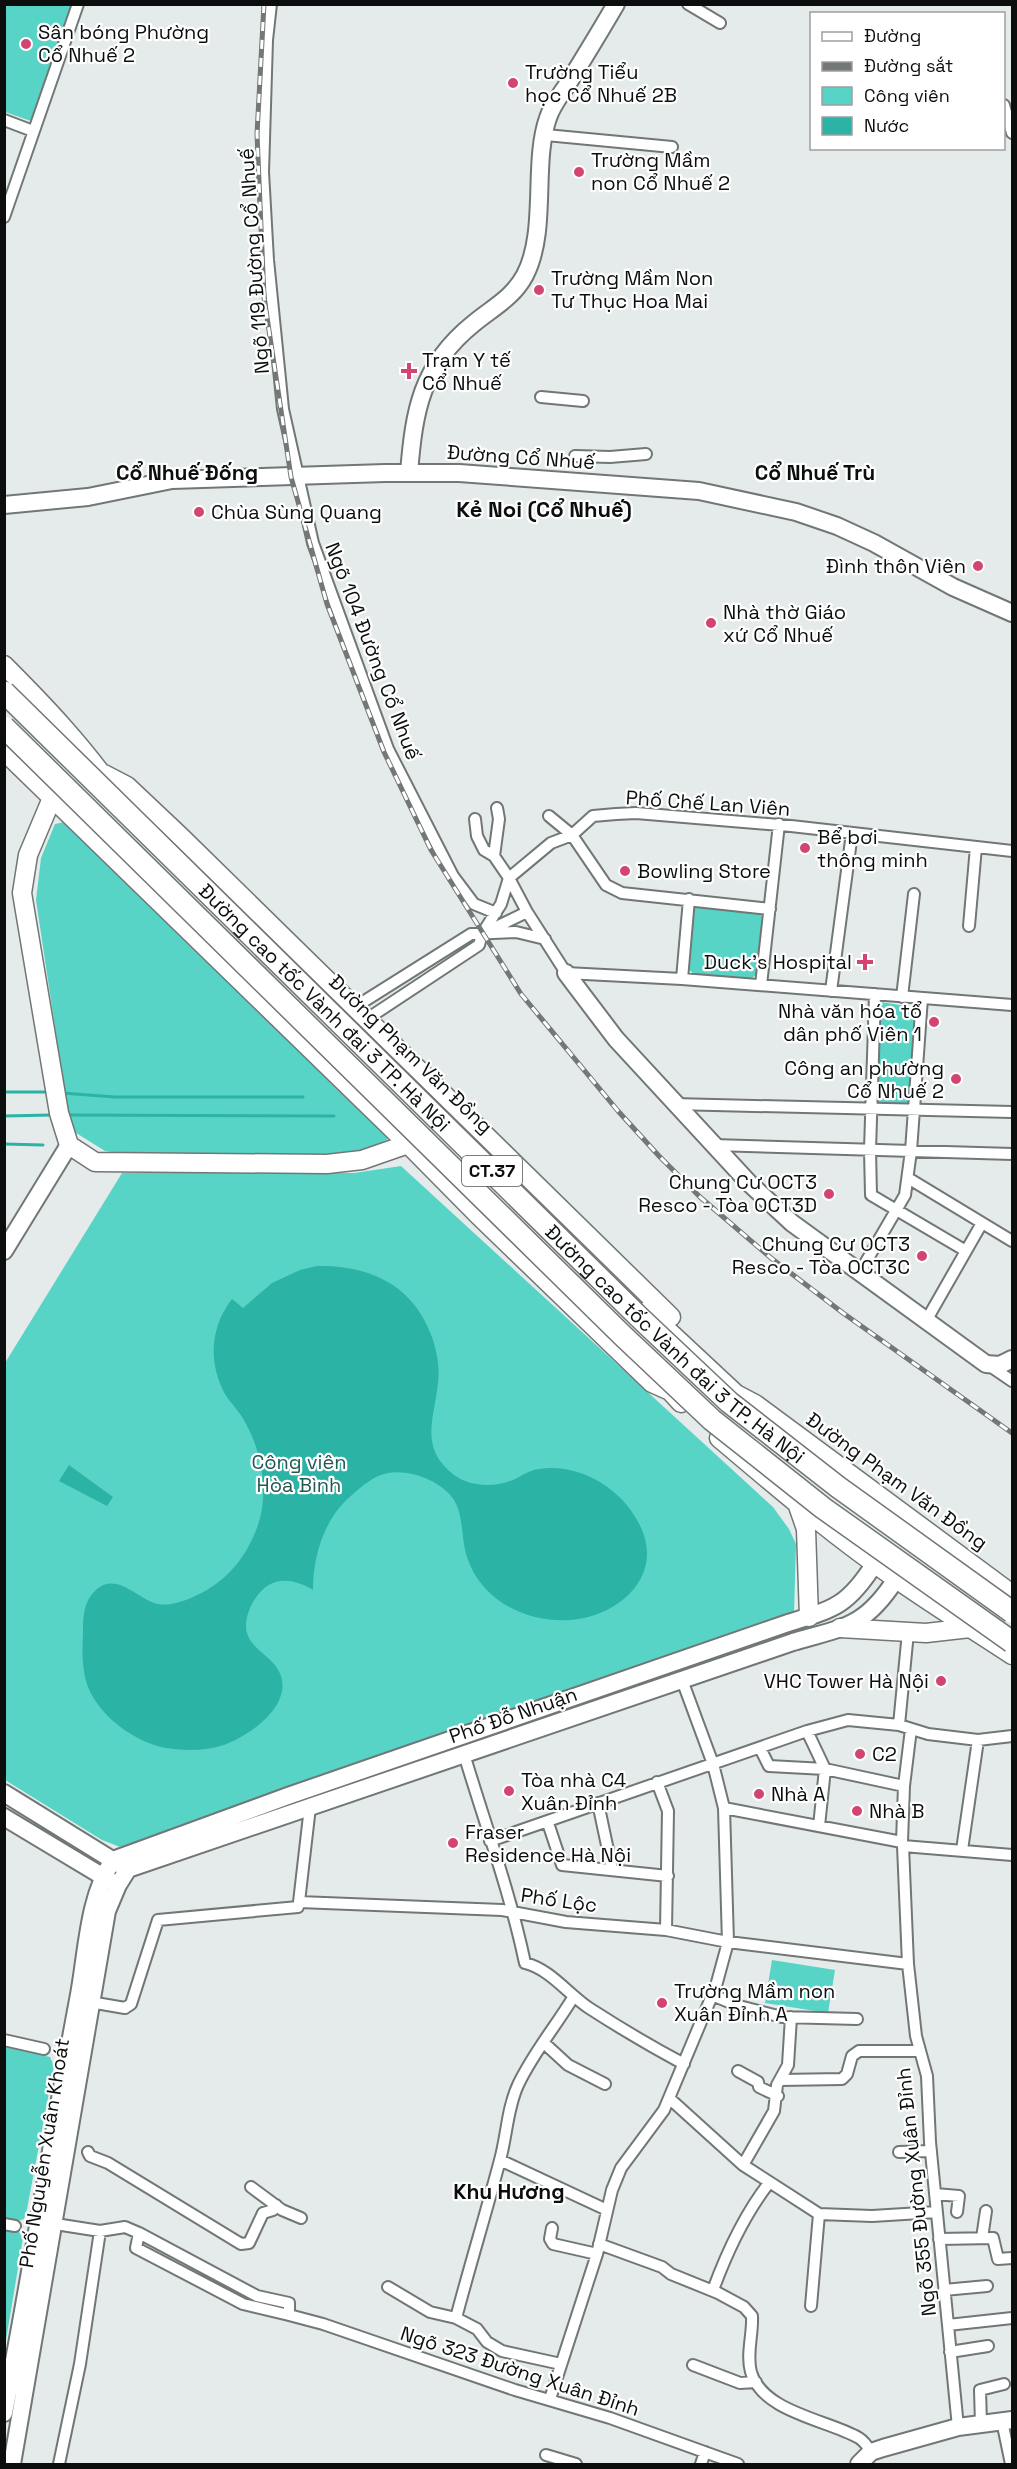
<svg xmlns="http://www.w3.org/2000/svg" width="1017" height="2469" viewBox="0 0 1017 2469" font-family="'Space Grotesk',sans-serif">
  <rect width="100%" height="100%" fill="#e4ebea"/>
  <!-- green -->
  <path fill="#57d4c6" d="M4,5H73L31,121L5,112Z
    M69,821L388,1134L387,1140L361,1151L330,1155L118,1153L105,1151L73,1131L69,1121L36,900L41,858L55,824Z
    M699,905L759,913L762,916L759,972L750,980L695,975L687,968L693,908Z
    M881,1002L918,1008L910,1106L875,1105Z
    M401,1166L773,1507L789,1529L796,1544L794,1614L120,1847L102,1840L5,1780V1363L122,1173H354Z
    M772,1960L835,1970L828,2013L765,2003Z
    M5,2047L50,2057L54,2066L27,2209L24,2219L14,2222L5,2220Z
    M5,2229L19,2232L23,2238L5,2346Z"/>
  <!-- water -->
  <path fill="#2bb3a6" d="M317,1266C371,1265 415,1286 433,1340C437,1353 440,1367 438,1382C435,1418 418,1447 454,1475C470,1487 496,1488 515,1479C523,1475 530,1470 539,1469C578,1463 619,1487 637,1520C647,1537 651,1557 642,1576C631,1599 607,1613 584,1618C537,1628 482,1605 467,1557C461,1539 464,1517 454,1500C442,1481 410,1469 388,1473C375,1475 362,1486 352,1495C324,1518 313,1556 313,1590C291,1577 270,1576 255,1599C250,1606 246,1617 246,1626C246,1649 275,1656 281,1676C291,1707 249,1736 224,1745C206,1751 185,1751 166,1748C135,1742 100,1717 88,1687C82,1671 82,1651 83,1634C83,1618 83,1601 97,1589C118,1572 138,1600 158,1604C170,1606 180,1602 191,1598C225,1584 246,1559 258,1525C269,1492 262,1452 245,1422C240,1412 231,1404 225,1394C208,1363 210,1327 232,1299L243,1308L272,1283L300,1270Z
    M69,1465L113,1497L107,1506L59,1481Z"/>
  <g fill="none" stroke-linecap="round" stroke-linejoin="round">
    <!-- stream -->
    <path stroke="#2bb3a6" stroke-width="3" d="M4,1092H49
      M62,1093L115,1097H303
      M66,1115L334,1116
      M4,1116L52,1115
      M4,1144L43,1145"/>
    <!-- street casing -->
    <g stroke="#717776" stroke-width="14">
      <path id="street" d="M271,4L267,40L263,172L268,260L283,409L313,543L388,749L453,876L474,904L496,913
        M688,4L720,23
        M1004,105L1012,133
        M4,120L33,131
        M546,135L672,147
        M4,217L78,4
        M541,397L583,401
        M575,456L610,457L646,454
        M549,816L572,835L606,885L622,893L770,909
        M494,856L499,819L497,808
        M527,912L566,973L682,979L1012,1005
        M969,926L976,847
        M482,934L527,912L509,878L551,843L572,835L593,816L616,814L636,813L791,826L1012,851
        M682,979L689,899
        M761,985L779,824
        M831,991L852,833
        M875,994L870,1150L871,1195L966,1251
        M902,997L914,894
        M355,1007L471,934L516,932L545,939
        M367,1019L479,945L482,934L501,904L509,878L494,856L484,850L477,836L475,819
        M674,1104L1012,1112
        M713,1145L1012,1154
        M908,1178L1012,1241
        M860,1272L905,1195L911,1151L922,998
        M926,1321L982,1223
        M990,1366L1012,1381
        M899,1725L908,1632
        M807,1731L825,1769L819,1826
        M760,1748L769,1766L825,1769L904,1786
        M464,1754C485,1824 510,1892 525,1963C550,1969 568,1994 589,2008C620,2028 652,2047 684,2064
        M657,1782L668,1811L666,1930
        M598,1803L612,1869
        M310,1807L299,1902L502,1910L566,1922L666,1930L728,1942L908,1964
        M724,1808L902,1842L903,1846
        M548,1823L562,1865L668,1876
        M490,1841L807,1731L848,1720L899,1725L928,1734L978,1740L1012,1736
        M902,1842L904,1786L911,1729
        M903,1846L908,1964L916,2036L927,2076L930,2142L958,2427
        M903,1846L1012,1855
        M962,1850L978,1740
        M712,1995L739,2006L782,2017L857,2019
        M90,2002L125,2008L131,2004L158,1920L298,1907
        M4,2040L44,2049
        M544,2043L568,2065L605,2084
        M738,2071L758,2082L759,2087L778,2096
        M780,2080L842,2079L847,2074L852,2056L859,2051H920
        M669,2098L743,2165L819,2214L872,2216L937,2212
        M88,2152L90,2156L108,2163L241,2244L249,2243L263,2213L273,2210L276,2205
        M899,2152L931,2151
        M500,2160L607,2210
        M743,2165L774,2111L777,2085L788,2065L791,2017
        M251,2187L282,2210L301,2218
        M935,2194L959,2196L957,2212
        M49,2223L100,2231L125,2227L139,2233L257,2296L289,2303V2315L323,2324L515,2390L610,2418L738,2464
        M4,2224L15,2226
        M552,2228L550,2239L553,2244L597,2254
        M139,2233L136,2248L243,2304L289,2315
        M982,2238L986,2211
        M939,2239L993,2238L998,2259L1012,2258
        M599,2244L662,2267L671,2274L718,2293L744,2307L752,2316C753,2335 746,2354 751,2372C762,2412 828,2420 859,2438C864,2441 868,2447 871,2452
        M388,2287L430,2312L456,2318L477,2329L487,2342L502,2351L561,2364
        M713,2290C727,2252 744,2215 769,2183
        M944,2290L987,2286
        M811,2306L819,2214
        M456,2318C470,2265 486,2213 500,2160C507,2135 507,2109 518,2085C533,2053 556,2026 574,1996
        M948,2325L1012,2318
        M950,2352L988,2346
        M693,2365L740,2383L756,2382
        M550,2399L597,2254L612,2190L621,2168L664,2110L716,1986L728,1942L724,1808L713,1764L682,1680
        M1002,2421L1011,2464
        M981,2424L980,2390L1004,2384
        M546,2455L576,2464
        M59,2464L80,2364L100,2231
        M701,2464L705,2452"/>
    </g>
    <!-- secondary casing -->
    <g stroke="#717776" stroke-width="20">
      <path id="secondary" d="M409,473C414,411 421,366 473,324C492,308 513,298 525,275C548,231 532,163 548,118C552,105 562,93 569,82C585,56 601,30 616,4
        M4,505L88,497L172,480L385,473H459L699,491L796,512L837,526L874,543L953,587L1012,613
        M566,973L616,1039L749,1183L792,1223L986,1364L1000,1365L1012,1359
        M4,1251L69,1145
        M4,1793L122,1866
        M4,1817L112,1882
        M113,1860L288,1796L788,1623C834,1609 848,1606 875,1563
        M128,1869L793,1642C845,1627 865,1627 896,1579
        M4,2413C31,2276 52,2137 78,2000C87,1955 87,1899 113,1860
        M12,2464L107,1911L118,1885L128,1869
        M859,2464L871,2452L883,2448L958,2427L1012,2420"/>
    </g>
    <!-- primary casing -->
    <g stroke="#717776" stroke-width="21">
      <path id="primary" d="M4,665C44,705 84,747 116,794
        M4,751L408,1144L477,1214L652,1383L670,1391L681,1403
        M104,774L127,786L180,836L671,1317
        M52,798L28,855L22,893L59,1113L69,1145L95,1162L327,1164L362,1160L408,1144
        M647,1311L736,1394L755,1404L1012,1594
        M719,1438C777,1487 835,1537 898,1580C935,1606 974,1630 1012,1655
        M797,1503L806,1529L809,1617
        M840,1628L926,1633L970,1628"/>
    </g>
    <!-- street -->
    <use href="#street" stroke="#fff" stroke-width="10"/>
    <!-- secondary -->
    <use href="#secondary" stroke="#fff" stroke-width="16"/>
    <!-- primary -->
    <use href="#primary" stroke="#fff" stroke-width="18"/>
    <!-- rail casing -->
    <g stroke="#737877" stroke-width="5">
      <path id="rail" d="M264,4L257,134L264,297L291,477L327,604L384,752L431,850L521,994L618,1111L659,1156L700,1197L771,1258L843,1313L1012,1433"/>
    </g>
    <!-- rail -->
    <use href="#rail" stroke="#fff" stroke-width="3" stroke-dasharray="9" stroke-linecap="butt"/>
    <!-- highway-bridge casing -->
    <g stroke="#717776" stroke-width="24" stroke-linecap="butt">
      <g id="highway-bridge">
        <path id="s1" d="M4,692L639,1317L729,1402L838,1487L1012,1612"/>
        <path d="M4,727L622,1335L712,1420L823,1508L1012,1642"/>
      </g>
    </g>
    <!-- highway-bridge -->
    <use href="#highway-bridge" stroke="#fff" stroke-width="21"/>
  </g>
  <!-- markers -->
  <g fill="#d24571" stroke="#fff" stroke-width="2">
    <circle cx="26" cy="44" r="6"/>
    <circle cx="513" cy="83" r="6"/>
    <circle cx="579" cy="172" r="6"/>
    <circle cx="539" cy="290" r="6"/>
    <path d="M406 362h6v6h6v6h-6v6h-6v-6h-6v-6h6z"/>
    <circle cx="199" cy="512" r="6"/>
    <circle cx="978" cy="566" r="6"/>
    <circle cx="711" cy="623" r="6"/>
    <circle cx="805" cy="848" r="6"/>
    <circle cx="625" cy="871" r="6"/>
    <path d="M862 953h6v6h6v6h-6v6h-6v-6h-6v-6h6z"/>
    <circle cx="934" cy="1022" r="6"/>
    <circle cx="956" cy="1079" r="6"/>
    <circle cx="829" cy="1194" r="6"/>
    <circle cx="922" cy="1256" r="6"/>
    <circle cx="941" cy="1681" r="6"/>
    <circle cx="860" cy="1754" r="6"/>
    <circle cx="509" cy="1791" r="6"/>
    <circle cx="759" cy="1794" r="6"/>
    <circle cx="857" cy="1811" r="6"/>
    <circle cx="453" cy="1843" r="6"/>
    <circle cx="662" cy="2003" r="6"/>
  </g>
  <g text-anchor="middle" stroke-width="4.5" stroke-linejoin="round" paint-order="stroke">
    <!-- shield labels -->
    <rect fill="#fff" stroke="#555656" stroke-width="1.5" x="462" y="1156" width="60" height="30" rx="4.5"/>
    <g font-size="18" font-weight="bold" fill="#0c0e0e">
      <text x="492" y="1177">CT.37</text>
    </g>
    <!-- poi labels -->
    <g font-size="20" fill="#0c0e0e" stroke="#fff" text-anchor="start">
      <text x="38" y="39">Sân bóng Phường<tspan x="38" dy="23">Cổ Nhuế 2</tspan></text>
      <text x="525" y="79">Trường Tiểu<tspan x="525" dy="23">học Cổ Nhuế 2B</tspan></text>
      <text x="591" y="167">Trường Mầm<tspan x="591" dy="23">non Cổ Nhuế 2</tspan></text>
      <text x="551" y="285">Trường Mầm Non<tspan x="551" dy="23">Tư Thục Hoa Mai</tspan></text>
      <text x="422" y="367">Trạm Y tế<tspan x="422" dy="23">Cổ Nhuế</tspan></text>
      <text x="211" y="519">Chùa Sùng Quang</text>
      <text x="966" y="573" text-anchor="end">Đình thôn Viên</text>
      <text x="723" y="619">Nhà thờ Giáo<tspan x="723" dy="23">xứ Cổ Nhuế</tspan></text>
      <text x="817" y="844">Bể bơi<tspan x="817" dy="23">thông minh</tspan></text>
      <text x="637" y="878">Bowling Store</text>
      <text x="852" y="969" text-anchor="end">Duck's Hospital</text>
      <text x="922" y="1018" text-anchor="end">Nhà văn hóa tổ<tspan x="922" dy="23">dân phố Viên 1</tspan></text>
      <text x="944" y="1075" text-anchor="end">Công an phường<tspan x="944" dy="23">Cổ Nhuế 2</tspan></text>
      <text x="817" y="1189" text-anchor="end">Chung Cư OCT3<tspan x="817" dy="23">Resco - Tòa OCT3D</tspan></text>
      <text x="910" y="1251" text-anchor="end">Chung Cư OCT3<tspan x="910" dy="23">Resco - Tòa OCT3C</tspan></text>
      <text x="929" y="1688" text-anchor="end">VHC Tower Hà Nội</text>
      <text x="872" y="1761">C2</text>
      <text x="521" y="1787">Tòa nhà C4<tspan x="521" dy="23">Xuân Đỉnh</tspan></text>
      <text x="771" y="1801">Nhà A</text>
      <text x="869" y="1818">Nhà B</text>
      <text x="465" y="1839">Fraser<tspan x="465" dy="23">Residence Hà Nội</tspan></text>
      <text x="674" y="1998">Trường Mầm non<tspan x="674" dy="23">Xuân Đỉnh A</tspan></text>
    </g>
    <!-- street labels -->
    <g font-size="20" fill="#0c0e0e" stroke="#fff">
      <text transform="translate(254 261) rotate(-94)" y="7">Ngõ 119 Đường Cổ Nhuế</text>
      <text transform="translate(521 457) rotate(4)" y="7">Đường Cổ Nhuế</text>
      <text transform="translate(373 651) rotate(69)" y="7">Ngõ 104 Đường Cổ Nhuế</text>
      <text transform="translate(708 803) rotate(4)" y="7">Phố Chế Lan Viên</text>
      <text dy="7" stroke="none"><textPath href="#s1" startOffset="450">Đường cao tốc Vành đai 3 TP. Hà Nội</textPath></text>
      <text transform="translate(411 1054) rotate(44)" y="7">Đường Phạm Văn Đồng</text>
      <text dy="7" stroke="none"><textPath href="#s1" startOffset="936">Đường cao tốc Vành đai 3 TP. Hà Nội</textPath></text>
      <text transform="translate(897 1481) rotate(36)" y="7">Đường Phạm Văn Đồng</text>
      <text transform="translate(513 1715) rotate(-19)" y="7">Phố Đỗ Nhuận</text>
      <text transform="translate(559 1900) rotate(8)" y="7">Phố Lộc</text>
      <text transform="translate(44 2153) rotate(-81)" y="7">Phố Nguyễn Xuân Khoát</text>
      <text transform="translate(916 2192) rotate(-96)" y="7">Ngõ 355 Đường Xuân Đỉnh</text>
      <text transform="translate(520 2371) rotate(18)" y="7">Ngõ 323 Đường Xuân Đỉnh</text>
    </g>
    <!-- park labels -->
    <g font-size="20" fill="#245953" stroke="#fff">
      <text x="299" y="1469">Công viên<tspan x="299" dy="23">Hòa Bình</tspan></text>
    </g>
    <!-- neighbourhood labels -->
    <g font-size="21" font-weight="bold" fill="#0c0e0e" stroke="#fff">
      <text x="187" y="480">Cổ Nhuế Đống</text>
      <text x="815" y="480">Cổ Nhuế Trù</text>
      <text x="509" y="2199">Khu Hương</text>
    </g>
    <!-- quarter labels -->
    <g font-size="22" font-weight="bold" fill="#0c0e0e" stroke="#fff">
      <text x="544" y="517">Kẻ Noi (Cổ Nhuế)</text>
    </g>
  </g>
  <!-- border -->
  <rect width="1017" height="2469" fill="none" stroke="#0c0e0e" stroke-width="12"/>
  <!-- legend -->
  <rect x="810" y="12" width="195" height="138" fill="#ffffff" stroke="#9e9f9f" stroke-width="1.5"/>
  <rect x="822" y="32" width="30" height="9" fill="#ffffff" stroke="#9e9f9f" stroke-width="1.5"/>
  <text x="864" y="42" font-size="18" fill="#0c0e0e">Đường</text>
  <rect x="822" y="62" width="30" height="9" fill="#737877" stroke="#9e9f9f" stroke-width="1.5"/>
  <text x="864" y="72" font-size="18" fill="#0c0e0e">Đường sắt</text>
  <rect x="822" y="87" width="30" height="18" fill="#57d4c6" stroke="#9e9f9f" stroke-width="1.5"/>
  <text x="864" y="102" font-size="18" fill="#0c0e0e">Công viên</text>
  <rect x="822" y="117" width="30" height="18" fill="#2bb3a6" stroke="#9e9f9f" stroke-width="1.5"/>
  <text x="864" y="132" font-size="18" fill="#0c0e0e">Nước</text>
</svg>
